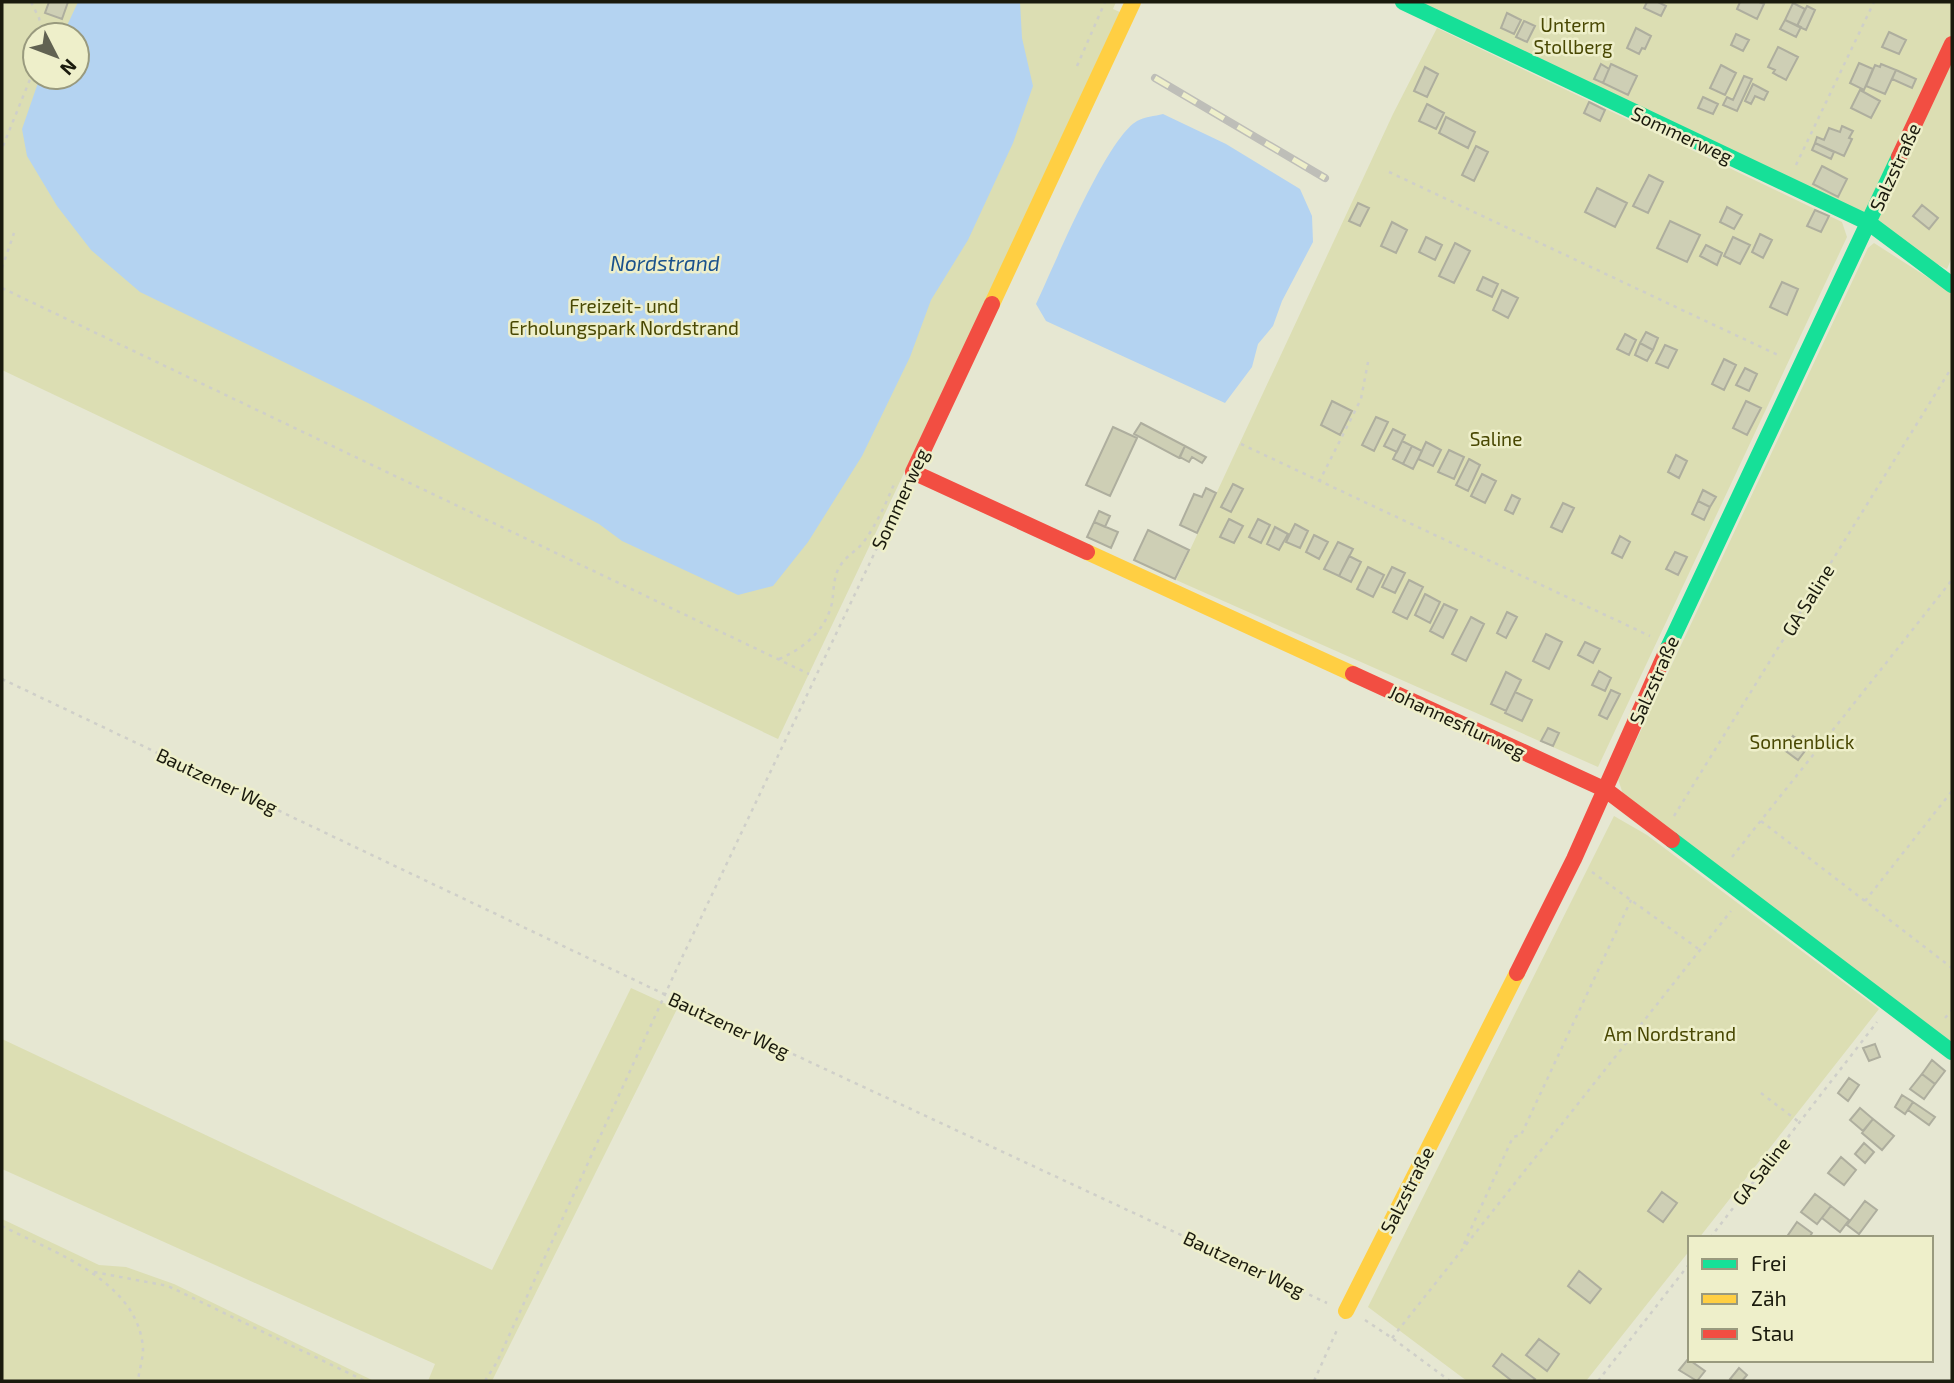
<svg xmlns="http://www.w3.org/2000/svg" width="1954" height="1383" viewBox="0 0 1954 1383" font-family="'Exo 2',sans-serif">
  <rect width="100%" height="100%" fill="#e6e7d2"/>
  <!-- green -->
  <path fill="#dcdeb3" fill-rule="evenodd" d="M2,2H1116L1113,9L1122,13L778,739L2,370ZM35,35H77V77H35Z
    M1417,2H1952V257L1947,269Z
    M1437,28L1842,222L1847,237L1598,767L1176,580L1393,114Z
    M1874,243L1952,293V1044L1623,794L1618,779L1868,248Z
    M1614,816L1647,835L1879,1009L1699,1238H1690V1250L1586,1381H1467L1368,1307Z
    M631,988L677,1009L492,1381H428L435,1364L2,1169V1039L492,1270Z
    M2,1219L99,1265L126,1267L174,1284L374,1381H2Z"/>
  <!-- water -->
  <path fill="#b4d3f1" d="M78,2H1020L1022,38L1033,86L1013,143L968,240L931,300L910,357L862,456L808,542L773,586L738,595L622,541L599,524L368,403L140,292L91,250L57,206L27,156L22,129L40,77H77V35H54L56,29L64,32Z
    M1163,114L1226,144L1300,189L1312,216L1313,242L1282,301L1273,326L1258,344L1252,367L1225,403L1046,321L1036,304C1054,266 1106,139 1137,121C1144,117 1155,116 1163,114Z"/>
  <!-- building -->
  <path fill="#cecfb5" stroke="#aeae9e" stroke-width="2" d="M49,2H68L62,19L45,13Z
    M1647,2H1658L1666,6L1661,16L1644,8Z
    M1740,2H1759L1764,4L1757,19L1737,9Z
    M1793,3L1805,9L1797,26L1785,20Z
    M1807,6L1815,10L1806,30L1797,26Z
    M1507,13L1521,20L1514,34L1501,28Z
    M1785,20L1801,27L1796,37L1780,29Z
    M1524,21L1535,26L1527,42L1516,37Z
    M1636,28L1651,36L1645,49L1642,48L1639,54L1627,48Z
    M1889,32L1906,40L1899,54L1882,47Z
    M1736,34L1749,40L1743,51L1731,45Z
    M1778,47L1798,57L1786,80L1773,73L1775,70L1768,67Z
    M1859,63L1873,69L1864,90L1850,83Z
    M1601,64L1609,69L1603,83L1594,79Z
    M1611,64L1637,76L1628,95L1603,83Z
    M1881,64L1896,70L1885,94L1866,86L1875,65L1880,67Z
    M1721,65L1736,73L1725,95L1710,88Z
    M1425,67L1438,74L1427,97L1414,91Z
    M1896,70L1916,79L1912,88L1892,79Z
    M1744,76L1752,79L1737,111L1723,105L1727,97L1733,100Z
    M1753,84L1768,92L1764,100L1755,96L1751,104L1745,101Z
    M1860,90L1880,101L1871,118L1851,108Z
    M1703,97L1718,104L1713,114L1698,108Z
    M1589,102L1605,110L1600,121L1584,113Z
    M1427,104L1444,113L1436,129L1419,121Z
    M1446,117L1475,132L1468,148L1439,133Z
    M1842,126L1853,131L1849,138L1852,139L1844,156L1815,143L1817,137L1824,140L1829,128L1840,132Z
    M1815,143L1834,152L1831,159L1812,150Z
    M1476,146L1488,152L1474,181L1462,175Z
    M1822,166L1847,179L1838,197L1813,184Z
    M1649,175L1663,182L1648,213L1633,206Z
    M1597,188L1627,203L1615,227L1585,212Z
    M1358,203L1369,208L1360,226L1349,221Z
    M1922,205L1938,218L1929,229L1913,216Z
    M1727,207L1742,215L1734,229L1720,222Z
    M1815,210L1829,216L1821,232L1807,226Z
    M1670,221L1700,235L1687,262L1657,248Z
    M1392,222L1407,230L1396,253L1381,246Z
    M1760,234L1772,240L1763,258L1752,252Z
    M1426,237L1442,245L1435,260L1419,252Z
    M1733,237L1750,245L1740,264L1724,256Z
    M1455,243L1470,251L1454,283L1439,276Z
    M1706,245L1722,253L1717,265L1700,256Z
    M1483,277L1498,284L1492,297L1477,290Z
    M1782,282L1798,289L1787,315L1770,307Z
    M1502,290L1518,298L1508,318L1493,310Z
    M1646,332L1658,338L1653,350L1640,343Z
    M1625,334L1636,340L1629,355L1617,349Z
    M1640,343L1653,350L1647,361L1635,355Z
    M1665,345L1677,350L1668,368L1656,363Z
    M1724,359L1736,365L1724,390L1712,384Z
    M1745,368L1757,374L1749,391L1736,385Z
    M1332,401L1352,411L1340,435L1321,425Z
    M1746,401L1761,408L1747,435L1733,428Z
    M1376,417L1388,422L1374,451L1362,445Z
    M1141,423L1185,446L1179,458L1134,434Z
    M1113,427L1137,438L1110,496L1086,485Z
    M1393,429L1405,435L1397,452L1384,446Z
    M1402,441L1412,446L1403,464L1393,459Z
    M1426,442L1441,450L1433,466L1418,459Z
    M1185,446L1206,457L1202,463L1192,457L1189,462L1180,457Z
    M1412,446L1422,451L1413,469L1403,464Z
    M1449,450L1464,457L1454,479L1438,472Z
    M1676,455L1687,461L1679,478L1668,472Z
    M1469,459L1480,465L1468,491L1456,485Z
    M1482,474L1496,481L1485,503L1471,496Z
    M1233,484L1243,489L1231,512L1221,507Z
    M1206,488L1216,493L1197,533L1180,525L1194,494L1202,497Z
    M1703,490L1716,497L1710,507L1698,501Z
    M1512,495L1520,499L1513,514L1505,510Z
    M1698,501L1710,507L1704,520L1692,514Z
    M1563,503L1574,508L1562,532L1551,527Z
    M1099,511L1110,516L1105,527L1094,522Z
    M1229,519L1243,526L1234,543L1220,537Z
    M1258,519L1270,525L1261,543L1249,537Z
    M1094,522L1118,532L1111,548L1087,537Z
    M1295,524L1308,531L1300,548L1286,542Z
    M1275,527L1288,534L1279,550L1267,544Z
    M1148,530L1189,550L1175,579L1134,560Z
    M1314,535L1328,542L1319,559L1306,552Z
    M1620,536L1630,542L1622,558L1612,553Z
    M1338,542L1353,549L1339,576L1324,569Z
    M1675,552L1687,557L1678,575L1666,569Z
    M1349,556L1361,562L1351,582L1339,576Z
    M1368,567L1384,575L1373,597L1357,589Z
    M1392,567L1405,573L1395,593L1382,587Z
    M1409,580L1423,587L1407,619L1393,612Z
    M1425,594L1440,602L1430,623L1415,615Z
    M1444,604L1457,610L1443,638L1430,631Z
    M1507,612L1517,617L1506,638L1497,633Z
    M1471,617L1484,624L1466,661L1452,654Z
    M1546,634L1562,642L1549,669L1533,661Z
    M1585,642L1600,649L1593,663L1578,655Z
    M1599,671L1611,678L1605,691L1592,685Z
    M1506,672L1521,680L1506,711L1491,704Z
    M1611,690L1620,694L1607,719L1599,715Z
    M1515,692L1532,700L1522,721L1505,713Z
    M1548,728L1559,733L1553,746L1541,741Z
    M1793,736L1808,747L1798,760L1783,749Z
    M1875,1044L1880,1057L1869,1061L1863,1048Z
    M1932,1060L1945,1071L1935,1084L1922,1074Z
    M1922,1074L1935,1084L1924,1099L1910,1089Z
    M1849,1078L1859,1085L1848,1101L1838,1093Z
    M1902,1095L1913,1102L1905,1114L1895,1107Z
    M1913,1102L1935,1117L1929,1125L1908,1110Z
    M1860,1108L1873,1119L1863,1131L1850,1120Z
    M1873,1119L1894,1136L1882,1150L1862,1133Z
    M1864,1143L1874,1152L1865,1163L1855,1154Z
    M1841,1157L1856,1170L1844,1185L1828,1173Z
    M1662,1192L1677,1203L1663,1222L1648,1211Z
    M1815,1194L1831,1206L1817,1224L1801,1212Z
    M1865,1201L1877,1210L1859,1234L1847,1225Z
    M1831,1206L1849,1220L1840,1232L1822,1218Z
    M1797,1222L1812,1233L1809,1238H1786Z
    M1579,1271L1601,1289L1590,1303L1568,1286Z
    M1539,1339L1559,1354L1547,1371L1526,1355Z
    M1502,1354L1535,1379L1533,1381H1512L1493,1366Z
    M1688,1359L1705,1371L1697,1381L1679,1370Z
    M1739,1368L1747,1375L1742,1381H1733L1730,1379Z"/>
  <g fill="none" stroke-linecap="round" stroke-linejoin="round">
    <!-- path -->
    <path stroke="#cfcfc9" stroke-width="2.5" stroke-dasharray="3.5 5" stroke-linecap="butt" d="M31,2L39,18L43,35
      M1077,66L1105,2
      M3,146L35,67
      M1796,165L1874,2
      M1389,172L1780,356
      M2,268L14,233
      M2,288L809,674
      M1241,444L1650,636
      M1319,482L1361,399L1368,362
      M779,659C803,649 826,630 832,603C834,591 833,577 840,566C846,556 855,552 862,544C876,526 886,503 895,482
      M2,679L664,994L1327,1303
      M1674,816L1952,367
      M1761,821L1952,968
      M1732,857L1952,580
      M1592,872L1700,950
      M1865,901L1952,791
      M1945,1018L1952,1010
      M1761,1093L1799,1122
      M2,1226C53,1252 139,1281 143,1349C143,1359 139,1371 138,1381
      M1710,1238L1877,1022
      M1464,1244L1513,1137L1521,1135L1631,900
      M94,1272L168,1286L365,1381
      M1365,1320L1392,1338L1450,1381
      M1392,1338L1731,911
      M485,1381L497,1362L678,966L904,491
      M1314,1381L1337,1330
      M1598,1381L1690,1263"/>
    <!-- fast -->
    <path stroke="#16e098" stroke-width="16" d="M1403,2L1869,223L1952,285
      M1667,650L1899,157
      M1672,840L1952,1052"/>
    <!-- slow -->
    <path stroke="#ffcf43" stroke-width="16" d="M992,304L1133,2
      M1087,552L1353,674
      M1346,1311L1517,973"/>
    <!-- jam -->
    <path stroke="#f24e42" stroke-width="16" d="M1899,157L1952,44
      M992,304L913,472L1087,552
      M1353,674L1606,790L1672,840
      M1517,973L1574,859L1667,650"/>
    <!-- rail casing -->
    <g stroke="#bebeb8" stroke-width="8">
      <path id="rail" d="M1155,78L1325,178"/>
    </g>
    <!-- rail -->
    <use href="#rail" stroke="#eeefca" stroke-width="5" stroke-dasharray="16" stroke-linecap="butt"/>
  </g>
  <g text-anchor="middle" stroke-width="5" stroke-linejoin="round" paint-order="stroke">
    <!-- park labels -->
    <g font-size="19" fill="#494803" stroke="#eeefca">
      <text x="1573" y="32">Unterm<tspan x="1573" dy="22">Stollberg</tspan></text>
      <text x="624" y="313">Freizeit- und<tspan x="624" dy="22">Erholungspark Nordstrand</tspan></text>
      <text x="1496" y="446">Saline</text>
      <text x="1802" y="749">Sonnenblick</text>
      <text x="1670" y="1041">Am Nordstrand</text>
    </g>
    <!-- street labels -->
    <g font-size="19" fill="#1a1a0d" stroke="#eeefca">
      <text transform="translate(1682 135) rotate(25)" y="7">Sommerweg</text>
      <text transform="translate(1895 167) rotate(-65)" y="7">Salzstraße</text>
      <text transform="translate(900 499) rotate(-65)" y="7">Sommerweg</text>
      <text transform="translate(1808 600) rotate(-58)" y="7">GA Saline</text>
      <text transform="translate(1654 680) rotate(-66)" y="7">Salzstraße</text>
      <text transform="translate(1457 722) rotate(25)" y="7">Johannesflurweg</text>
      <text transform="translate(217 781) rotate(25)" y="7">Bautzener Weg</text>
      <text transform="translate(729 1025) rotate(25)" y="7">Bautzener Weg</text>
      <text transform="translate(1761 1171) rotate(-52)" y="7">GA Saline</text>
      <text transform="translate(1407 1190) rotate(-63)" y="7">Salzstraße</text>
      <text transform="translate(1244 1264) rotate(25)" y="7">Bautzener Weg</text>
    </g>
    <!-- water labels -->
    <g font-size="21" font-style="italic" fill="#1a528c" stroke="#eeefca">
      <text x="665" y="271">Nordstrand</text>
    </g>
  </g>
  <!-- border -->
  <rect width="1954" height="1383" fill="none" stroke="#1a1a0d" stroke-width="7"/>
  <!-- legend -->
  <rect x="1688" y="1236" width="245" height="126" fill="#eeefca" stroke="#999a7e" stroke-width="2"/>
  <rect x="1702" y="1259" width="35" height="10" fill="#16e098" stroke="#999a7e" stroke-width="2"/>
  <text x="1751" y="1271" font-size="21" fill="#1a1a0d">Frei</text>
  <rect x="1702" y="1294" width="35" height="10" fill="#ffcf43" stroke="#999a7e" stroke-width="2"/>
  <text x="1751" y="1306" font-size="21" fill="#1a1a0d">Zäh</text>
  <rect x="1702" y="1329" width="35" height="10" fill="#f24e42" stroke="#999a7e" stroke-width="2"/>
  <text x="1751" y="1341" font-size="21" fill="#1a1a0d">Stau</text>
  <!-- north arrow -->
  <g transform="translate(56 56) rotate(132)"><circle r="33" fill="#eeefca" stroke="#999a7e" stroke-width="2"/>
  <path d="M0-5L12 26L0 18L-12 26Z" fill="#616252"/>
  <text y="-10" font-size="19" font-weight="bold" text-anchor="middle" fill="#1a1a0d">N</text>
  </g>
</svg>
